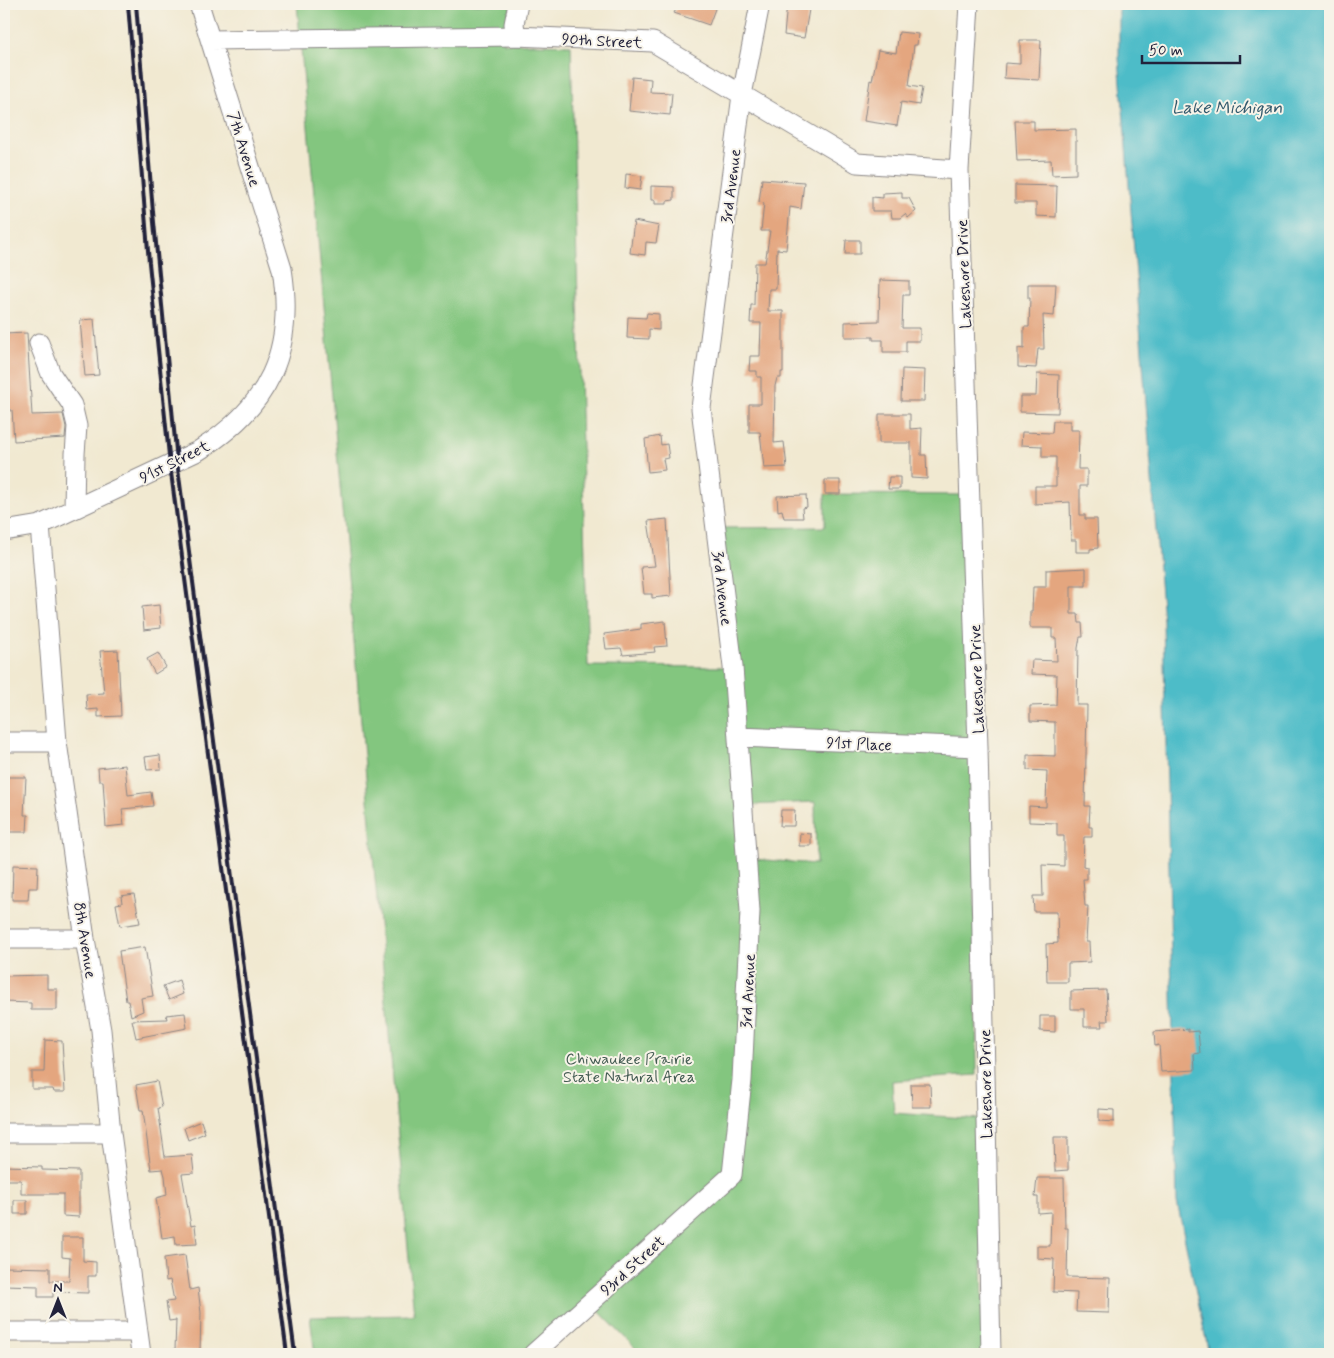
<svg xmlns="http://www.w3.org/2000/svg" width="1334" height="1358" viewBox="0 0 1334 1358" font-family="Mynerve,sans-serif">
  <rect width="100%" height="100%" fill="#f7f3e8"/>
  <filter id="ink" filterUnits="userSpaceOnUse"><feTurbulence type="fractalNoise" baseFrequency=".02" numOctaves="2"/><feDisplacementMap in="SourceGraphic" scale="10" xChannelSelector="R" yChannelSelector="G"/><feConvolveMatrix kernelMatrix="1 2 1 2 8 2 1 2 1" color-interpolation-filters="sRGB"/></filter>
  <filter id="wash" filterUnits="userSpaceOnUse"><feTurbulence type="fractalNoise" baseFrequency=".0096" numOctaves="4" result="noise"/><feDisplacementMap in="SourceGraphic" scale="20" xChannelSelector="R" yChannelSelector="G"/><feGaussianBlur stdDeviation="1.12" result="paint"/><feColorMatrix in="noise" values="0 0 0 0 0 0 0 0 0 0 0 0 0 0 0 0 0 1.4 0 .05"/><feComposite in="paint" operator="in"/></filter>
  <g filter="url(#wash)">
    <rect width="100%" height="100%" fill="#f1e9d1"/>
    <!-- green -->
    <path fill="#83c67f" stroke="#52745d" fill-rule="evenodd" d="M297,4H511L504,43L571,45L588,666L733,667L715,528L825,527V494L970,495L977,1075L892,1081L894,1113L979,1119L984,1354H641L588,1300L526,1354H315L310,1317L414,1315ZM815,802L816,864L753,859L750,805Z"/>
    <!-- water -->
    <path fill="#4ebcc8" stroke="#386f82" d="M1119,4H1330V1354H1209L1177,1202L1163,620L1119,58Z"/>
    <g id="blocks">
      <!-- building -->
      <path fill="#e4a67f" d="M679,4L716,6L709,25L674,13Z
        M787,4H810L804,38L784,35Z
        M899,32L918,34L917,45H914L909,86L922,88L919,105L901,102L897,126L864,121L870,80L872,81L878,50L896,53Z
        M1020,40H1041L1039,80L1004,78L1005,63L1020,64Z
        M632,77L651,79L650,92L672,93L670,115L629,111Z
        M1015,121H1034V130L1076,129V174L1052,175L1051,160L1017,161Z
        M626,174L642,176L640,190L625,188Z
        M762,179L804,182L801,209L790,207L786,250L777,249L776,289H769L768,311H783V372H781V378H777L775,386L774,443L784,442L787,467L764,468L760,432H749V404H761V377H757V371H749L750,356H760L761,323H750L751,305H754L755,263H765L770,231H761L764,203L759,202Z
        M1015,185L1057,186L1056,217L1036,216V203H1015Z
        M651,186L674,187V200L667,201V204H655V200H651Z
        M902,192V198H909L916,211L908,218L905,214L900,218H892L891,211H872V197L883,198V193Z
        M634,221L659,226L656,243L646,242L645,255L630,253Z
        M846,240H860V254H845Z
        M880,280L909,281V295H903L902,328H920V341H906V352H883V340H873V337H845V322L879,321Z
        M1028,284H1056L1054,316L1043,315L1044,349H1038L1036,368L1018,367V348L1024,349V327H1029L1030,298H1028Z
        M647,313L659,314V330L649,329V339L627,338L628,317L646,318Z
        M94,319L99,375L85,376L80,320Z
        M27,333L32,415L63,414L66,427L65,438L14,441L12,410H4V334Z
        M902,369L925,370L924,401H901Z
        M1037,374L1059,375L1058,413L1020,412V396H1036Z
        M879,414H910V429L922,428L921,455H926L927,479L911,478V443H879Z
        M1053,421H1070V430H1079L1078,469H1087V486H1080V515H1085V519H1097L1098,548L1090,549V552H1076V540H1071L1070,502L1035,504V486H1056V457H1042V446L1021,445L1022,432L1052,433Z
        M660,436L661,445L667,444L669,458L663,459L665,470L648,472L645,439Z
        M889,477H900V489H888Z
        M825,480H840V494H825Z
        M806,495L807,507L802,508L803,518H784L782,510L778,511L777,496Z
        M667,519L671,596L652,598V594H644L641,567L655,566L648,521Z
        M1086,568V586H1071V614H1078L1079,623H1082L1083,637H1080L1078,648L1077,705H1087L1085,806H1090L1089,827H1092V837H1084L1083,866L1087,867V879H1083L1085,906H1088L1086,942H1089L1090,962L1068,963V982H1047L1046,944L1058,943L1057,912H1034L1033,896H1043L1042,865L1064,866V836H1057V823L1029,822V806L1046,807L1047,771L1027,770V755L1055,756V722L1030,721V706L1056,705L1057,675L1031,674L1032,660L1057,661L1056,638H1052V628H1030V612H1032L1033,587H1046V570Z
        M159,605L161,628L144,630L142,607Z
        M665,621L667,646L654,647L655,652L623,655L621,648L606,649L604,634L641,629V624Z
        M118,650L121,716L98,717V709L87,710L86,694L104,693L100,651Z
        M158,653L166,667L155,674L147,659Z
        M160,755L161,769L147,770L145,757Z
        M125,765L128,795L151,792L153,806L122,809L124,825L106,827L103,781H99L98,768Z
        M4,777H26L24,815H28L27,832H5Z
        M781,810H795L794,826H780Z
        M800,833L811,834V846H799Z
        M13,865L38,866L37,888H29L28,900H12Z
        M134,894L140,923L120,926L116,904L122,903L121,896Z
        M145,947L153,996L141,998L143,1011L131,1016L128,1001H126L119,951Z
        M47,975V989H57V1010H31V1003L4,1002V976Z
        M179,980L183,994L169,1000L163,986Z
        M1106,990L1108,1021H1101L1102,1027H1084V1009H1071V991Z
        M185,1013L187,1028L136,1038L132,1020L167,1019L166,1015Z
        M1040,1016H1055V1032L1040,1031Z
        M1188,1029V1032L1198,1031L1200,1053L1194,1054L1195,1070L1161,1072L1159,1045L1155,1046L1154,1032Z
        M45,1040L62,1041L65,1092H54L53,1089H32V1072H44Z
        M157,1081L162,1107L158,1108L165,1157L192,1155L194,1173L182,1174L191,1226L195,1225L197,1244L176,1245L175,1236L162,1238L156,1198L167,1195L165,1176L163,1169L151,1170L143,1110H140L136,1085Z
        M911,1084H930L931,1107H912Z
        M1099,1109L1114,1110V1122L1099,1121Z
        M201,1121L205,1133L188,1140L184,1128Z
        M1054,1137H1068V1170L1055,1171Z
        M4,1166L42,1167V1170L79,1171V1217L63,1216V1194H21V1180H4Z
        M1037,1178H1064L1065,1228H1068L1067,1277L1110,1278L1109,1313L1076,1312L1077,1293L1053,1292L1054,1259L1037,1258V1246H1050L1051,1212L1038,1213V1197H1035Z
        M14,1200H27V1214H14Z
        M62,1237H83V1261L96,1262V1276H88V1293L53,1292V1297H38V1286L4,1285V1267L50,1268V1281H69L70,1258L62,1257Z
        M185,1255L190,1290L198,1288L201,1313L200,1351L175,1350L176,1320L169,1321L166,1302L174,1301L170,1280L166,1281L164,1258Z"/>
    </g>
  </g>
  <g filter="url(#ink)">
    <use href="#blocks" fill-opacity="0" stroke="#8a8686" stroke-width="1"/>
    <g fill="none" stroke-linecap="round" stroke-linejoin="round">
      <!-- minor casing -->
      <g stroke="#8a8686" stroke-width="21">
        <path id="minor" d="M969,4L959,170L978,747L991,1354
          M516,36L514,24L518,4
          M211,40L516,36L653,42L857,163L959,170
          M39,343L51,374L72,405L77,426L75,454L74,509
          M40,525L57,742L85,939L101,1030L111,1133L141,1354
          M4,531L40,525L198,451C269,407 295,351 282,269L199,4
          M739,737L978,747
          M4,742H57
          M4,939H85
          M4,1133H111
          M4,1332H138
          M533,1354L732,1175L742,1080L750,911L733,667L701,408L742,95L760,4"/>
      </g>
      <!-- minor -->
      <use href="#minor" stroke="#fff" stroke-width="19"/>
      <!-- rail -->
      <path stroke="#22223b" stroke-width="4" d="M128,4L149,263L170,465L287,1354
        M136,4L153,212L177,461L295,1354"/>
    </g>
  </g>
  <g text-anchor="middle" stroke-width="4" stroke-linejoin="round" paint-order="stroke">
    <!-- street labels -->
    <g font-size="16" fill="#22223b" stroke="#f7f3e8">
      <text transform="translate(602 40) rotate(3)" y="6">90th Street</text>
      <text transform="translate(245 149) rotate(73)" y="6">7th Avenue</text>
      <text transform="translate(730 186) rotate(-83)" y="6">3rd Avenue</text>
      <text transform="translate(963 274) rotate(-92)" y="6">Lakeshore Drive</text>
      <text transform="translate(174 461) rotate(-27)" y="6">91st Street</text>
      <text transform="translate(723 588) rotate(83)" y="6">3rd Avenue</text>
      <text transform="translate(976 679) rotate(-92)" y="6">Lakeshore Drive</text>
      <text transform="translate(859 743) rotate(2)" y="6">91st Place</text>
      <text transform="translate(86 940) rotate(81)" y="6">8th Avenue</text>
      <text transform="translate(747 991) rotate(-87)" y="6">3rd Avenue</text>
      <text transform="translate(985 1084) rotate(-91)" y="6">Lakeshore Drive</text>
      <text transform="translate(632 1265) rotate(-42)" y="6">93rd Street</text>
    </g>
    <!-- park labels -->
    <g font-size="16" fill="#445b53" stroke="#f7f3e8">
      <text x="629" y="1064">Chiwaukee Prairie<tspan x="629" dy="18">State Natural Area</tspan></text>
    </g>
    <!-- water labels -->
    <g font-size="18" font-style="italic" fill="#31586c" stroke="#f7f3e8">
      <text x="1227" y="113">Lake Michigan</text>
    </g>
  </g>
  <!-- margin -->
  <rect width="1334" height="1358" fill="none" stroke="#f7f3e8" stroke-width="20"/>
  <!-- north arrow -->
  <g transform="translate(58 1300)" stroke="#f7f3e8" stroke-width="4" paint-order="stroke">
  <path d="M0-4L9 19L0 12L-9 19Z" fill="#22223b"/>
  <text y="-8" font-size="14" font-weight="bold" text-anchor="middle" fill="#22223b">N</text>
  </g>
  <!-- scale -->
  <path d="M1142 55v8h98v-8" fill="none" stroke="#22223b" stroke-width="2.5"/>
  <text x="1149" y="55" font-size="15" fill="#22223b" stroke="#f7f3e8" stroke-width="4" paint-order="stroke">50 m</text>
</svg>
